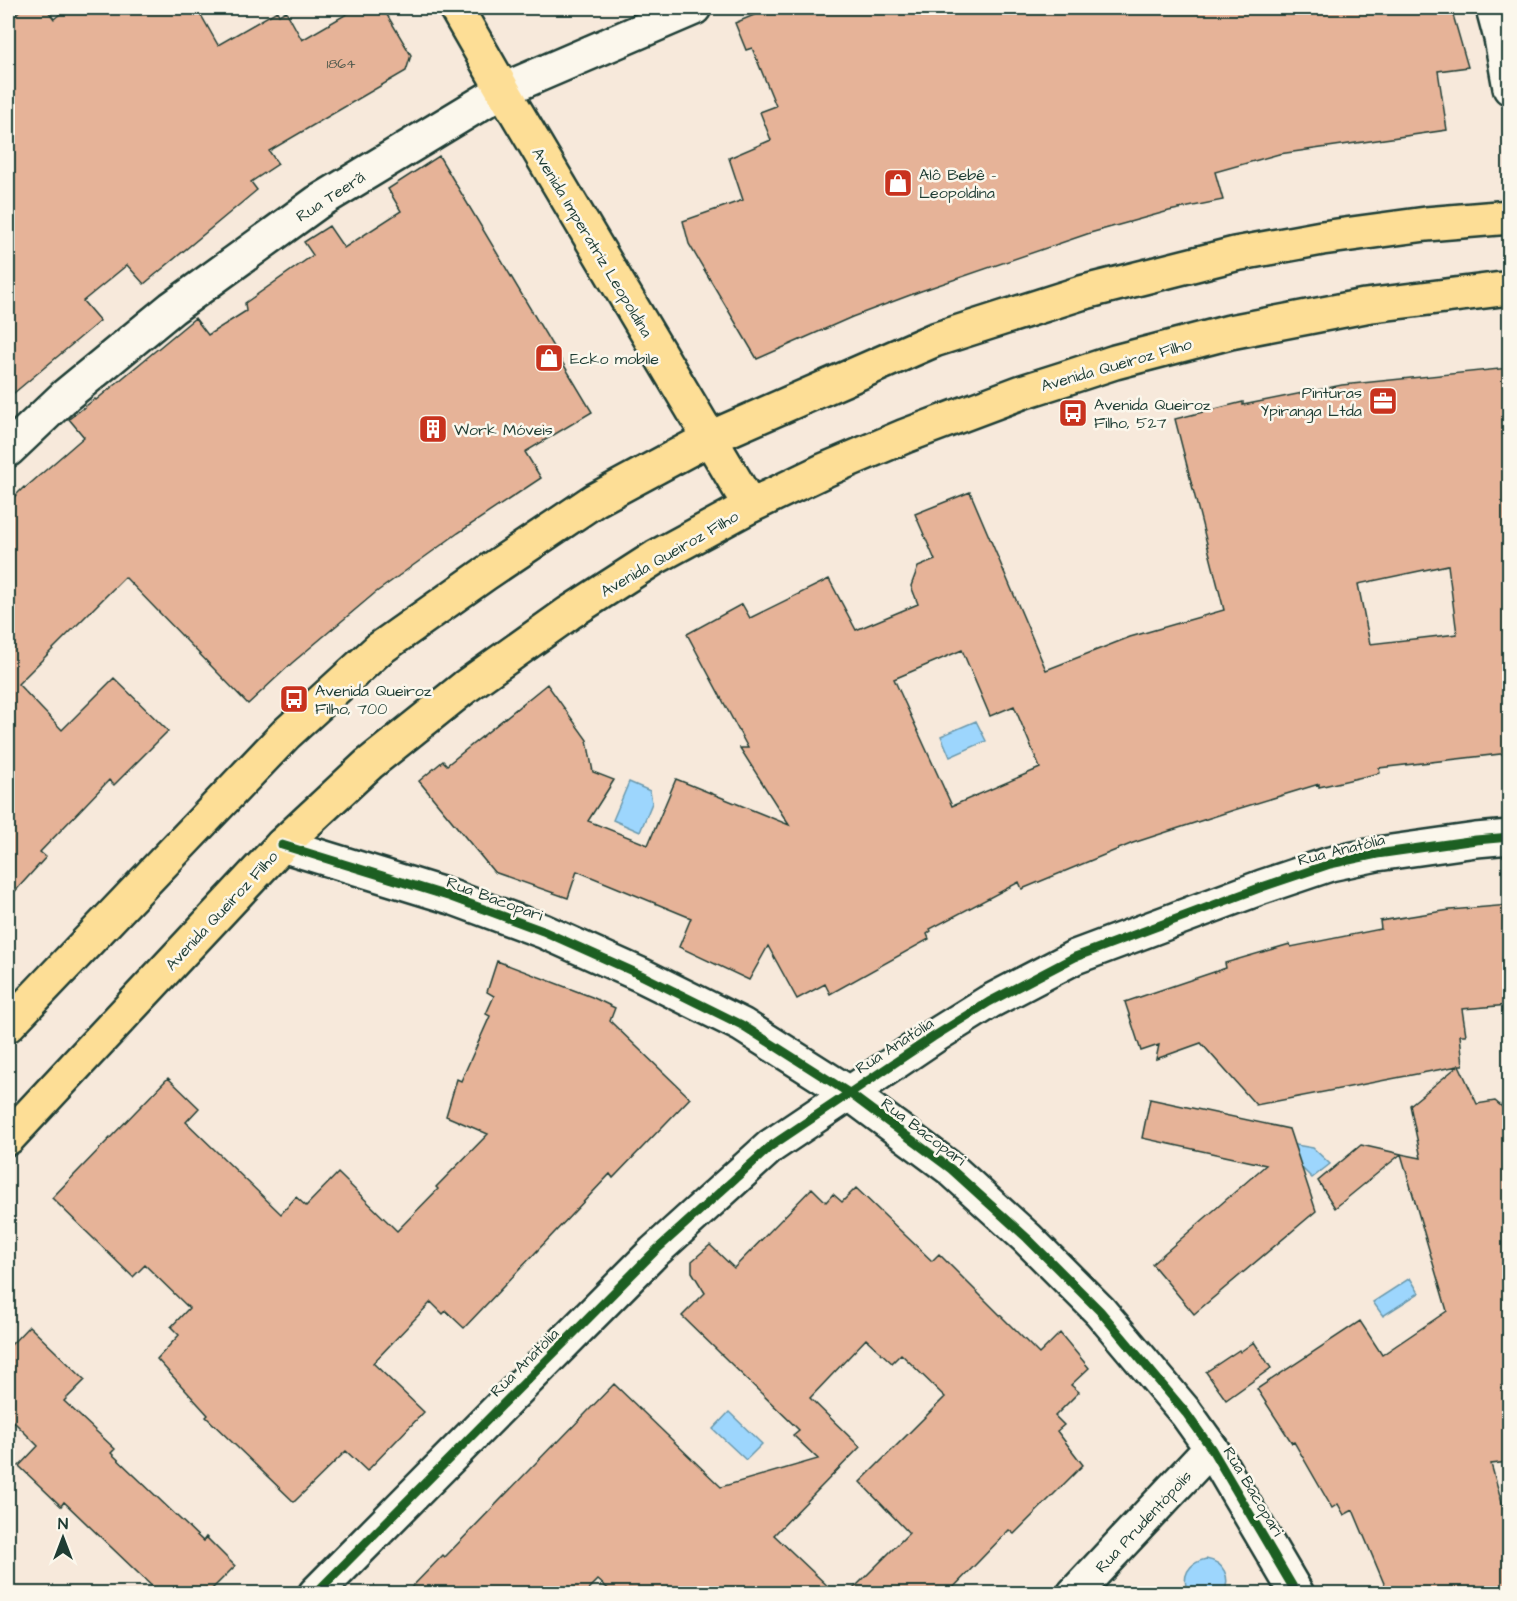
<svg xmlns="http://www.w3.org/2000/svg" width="1517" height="1601" viewBox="0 0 1517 1601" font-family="'Architects Daughter',sans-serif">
  <rect width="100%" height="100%" fill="#f7e9db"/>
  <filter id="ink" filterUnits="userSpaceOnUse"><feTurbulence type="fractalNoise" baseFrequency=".0167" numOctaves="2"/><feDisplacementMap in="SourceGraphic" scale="12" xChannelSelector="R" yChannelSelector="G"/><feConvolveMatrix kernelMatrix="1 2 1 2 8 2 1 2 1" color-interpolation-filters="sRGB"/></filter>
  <g filter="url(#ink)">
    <!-- water -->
    <path fill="#9dd6fd" stroke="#6b99ad" stroke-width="1.5" d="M976,721L986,741L950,757L941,736Z
      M629,782L650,791L652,803L640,832L613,820Z
      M1290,1144L1313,1148L1330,1164L1312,1178L1299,1165Z
      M1410,1278L1419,1293L1383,1316L1373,1302Z
      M729,1412L762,1444L746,1460L713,1429Z
      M1206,1559C1224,1562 1231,1577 1224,1593H1188C1181,1576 1188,1563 1206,1559Z"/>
    <!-- building -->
    <path fill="#e6b398" stroke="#1f3d34" stroke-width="1.5" fill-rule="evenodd" d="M23,8H46L54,19L67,8H197L218,45L277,11L279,15L286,11L302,40L357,8H383L411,55L406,71L269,151L278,164L251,182L257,190L144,284L127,265L83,301L100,321L8,398V21Z
      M771,8H1451L1468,67L1438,71L1447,130L1279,154L1215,172L1223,200L1169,211L1090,233L921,291L852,317L757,359L689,244L683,221L743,200L729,158L771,140L760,112L776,106L752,48L746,50L735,23Z
      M439,156L592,412L525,452L541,478L458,533L375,593L292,663L248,704L125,577L18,684L62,730L114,678L168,731L114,785L109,780L40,852L46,857L8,899V503L24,487L25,488L84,437L69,419L95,399L96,400L195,318L208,335L246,311L245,303L313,255L304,242L329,226L344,248L401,211L388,189Z
      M1509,368V753L1379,768L1380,773L1319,787V784L1234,810L1133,843L1022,889L1019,882L930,929L931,931L927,934L929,939L830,994L825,984L797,999L768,946L749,980L679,947L691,918L577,871L568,898L494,872L419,781L443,761L447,765L547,684L587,740L593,772L614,780L588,821L648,845L676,779L789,825L740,748H748L687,634L742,604L750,618L829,579L856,630L918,604L911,586L918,567L935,560L915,514L970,492L1046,670L1130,637L1224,610L1175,419L1243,402V405L1342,385ZM1448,565L1457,634L1370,644L1358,584ZM962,650L990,716L1014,706L1040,768L952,806L894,679Z
      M1509,905V1005L1462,1009L1466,1035H1460L1463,1065H1459L1477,1104L1495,1101L1508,1112L1509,1121V1462L1491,1464L1509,1527V1593H1388L1353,1510L1344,1515L1338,1504L1332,1508L1294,1442L1292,1443L1257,1389L1360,1321L1382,1355L1447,1311L1401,1154L1421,1158L1410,1105L1458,1066L1256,1105L1201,1043L1156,1059L1159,1045L1141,1051L1125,1002L1226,968L1225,963L1290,944L1291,947L1381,929L1380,921L1450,910Z
      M497,961L592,997L615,1008L610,1021L690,1098L613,1178L610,1174L464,1328L446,1311L443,1314L431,1302L373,1363L424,1412L367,1471L346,1451L294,1502L206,1417L208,1415L157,1359L179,1335L171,1327L189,1308L145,1265L133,1277L52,1198L168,1078L199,1108L186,1122L281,1214L296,1197L306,1206L338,1173L397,1231L438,1189L436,1187L488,1134L446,1116L457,1079L461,1081L490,1016L486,1014L494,996L487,992Z
      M1150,1099L1289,1129L1316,1211L1194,1314L1152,1264L1266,1165L1142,1138Z
      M1361,1145L1401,1154L1335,1208L1318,1181Z
      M812,1188L826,1202L833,1194L842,1202L856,1188L932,1261L939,1254L1039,1354L1060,1333L1089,1368L1071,1385L1079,1392L1055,1416L1064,1425L1057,1431L1083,1465L1014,1534L1009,1530L948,1593H849L909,1533L860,1482L945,1397L901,1354L892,1363L866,1339L810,1398L860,1447L774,1535L835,1593H613L598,1580L585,1593H406L443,1555L445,1557L557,1441L558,1442L614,1384L721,1487L818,1459L793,1435L799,1430L682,1316L705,1293L692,1272V1261L710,1245L734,1268Z
      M29,1326L85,1380L64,1401L115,1449L111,1453L203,1541L206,1537L235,1566L208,1593H159L64,1502L61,1506L19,1466L38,1446L8,1416V1348Z
      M1254,1342L1271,1368L1226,1400L1206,1372L1239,1350L1240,1352Z"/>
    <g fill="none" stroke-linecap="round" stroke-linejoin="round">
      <!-- minor casing -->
      <g stroke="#1f3d34" stroke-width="38">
        <path id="minor" d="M1493,8L1501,38L1510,88
          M8,450L66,395L172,308L318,202L503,90L694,8
          M282,845L451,897L543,931L641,975L742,1025L849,1093L951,1169L1027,1238L1100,1311L1186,1413L1211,1448L1297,1594
          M315,1594L654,1252L771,1146L933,1037L989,1002L1075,957L1262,887L1330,864L1377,854L1476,840L1510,837
          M1074,1594L1211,1448"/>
      </g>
      <!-- major casing -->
      <g stroke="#1f3d34" stroke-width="38">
        <path id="major" d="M456,8L503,90L750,506
          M8,1025L286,734L379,649L485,574L595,500L710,438L934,340L1081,293L1235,254L1322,238L1426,224L1510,217
          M8,1138L282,845L369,764L465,687L569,613L656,557L750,506L825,470L905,436L1022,392L1063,379L1115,362L1230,332L1365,306L1510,288"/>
      </g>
      <!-- minor -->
      <use href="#minor" stroke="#fbf7ec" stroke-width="33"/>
      <!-- major -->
      <use href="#major" stroke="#fdde96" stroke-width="33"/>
      <!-- cycleway casing -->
      <g stroke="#fbf7ec" stroke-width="13">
        <path id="cycleway" d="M282,845L451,897L543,931L641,975L742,1025L849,1093L951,1169L1027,1238L1100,1311L1186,1413L1211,1448L1297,1594
          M315,1594L654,1252L771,1146L933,1037L989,1002L1075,957L1262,887L1330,864L1377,854L1476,840L1510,837"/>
      </g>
      <!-- cycleway -->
      <use href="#cycleway" stroke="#1b5e20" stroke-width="9"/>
    </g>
  </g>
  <!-- icons -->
  <defs>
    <g id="shop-square" transform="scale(1.5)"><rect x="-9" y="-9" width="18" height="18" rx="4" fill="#c8321e" stroke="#fbf7ec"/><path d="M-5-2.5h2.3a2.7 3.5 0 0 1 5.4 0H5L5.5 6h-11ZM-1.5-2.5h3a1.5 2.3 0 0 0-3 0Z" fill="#fff"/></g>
    <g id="office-square" transform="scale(1.5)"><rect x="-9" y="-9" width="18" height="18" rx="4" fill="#c8321e" stroke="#fbf7ec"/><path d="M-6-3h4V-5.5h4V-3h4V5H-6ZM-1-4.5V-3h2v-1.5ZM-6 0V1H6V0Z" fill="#fff"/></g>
    <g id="bus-square" transform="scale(1.5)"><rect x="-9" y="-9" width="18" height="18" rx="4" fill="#c8321e" stroke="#fbf7ec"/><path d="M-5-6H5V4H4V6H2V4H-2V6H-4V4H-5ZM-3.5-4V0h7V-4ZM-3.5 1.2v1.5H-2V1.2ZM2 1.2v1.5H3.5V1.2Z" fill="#fff"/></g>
    <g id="building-square" transform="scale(1.5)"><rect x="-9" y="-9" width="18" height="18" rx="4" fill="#c8321e" stroke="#fbf7ec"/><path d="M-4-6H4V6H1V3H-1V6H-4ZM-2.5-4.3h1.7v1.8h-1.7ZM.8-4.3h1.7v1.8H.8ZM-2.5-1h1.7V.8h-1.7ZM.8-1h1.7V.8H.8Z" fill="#fff"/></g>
  </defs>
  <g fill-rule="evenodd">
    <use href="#shop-square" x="898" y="183"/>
    <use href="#shop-square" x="549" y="358"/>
    <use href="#office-square" x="1383" y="401"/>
    <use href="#bus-square" x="1073" y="413"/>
    <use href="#building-square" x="433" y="429"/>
    <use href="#bus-square" x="294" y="699"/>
  </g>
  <g text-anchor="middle" stroke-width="5" stroke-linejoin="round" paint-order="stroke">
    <!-- number labels -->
    <g font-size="14" fill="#515a4d">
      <text x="341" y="68">1864</text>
    </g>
    <!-- poi labels -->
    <g font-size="16" fill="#1f3d34" stroke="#fbf7ec" text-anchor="start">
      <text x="919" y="180">Alô Bebê -<tspan x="919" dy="18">Leopoldina</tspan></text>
      <text x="570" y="364">Ecko mobile</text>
      <text x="1362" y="398" text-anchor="end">Pinturas<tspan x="1362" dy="18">Ypiranga Ltda</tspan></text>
      <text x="1094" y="410">Avenida Queiroz<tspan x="1094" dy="18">Filho, 527</tspan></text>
      <text x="454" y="435">Work Móveis</text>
      <text x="315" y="696">Avenida Queiroz<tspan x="315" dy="18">Filho, 700</tspan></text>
    </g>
    <!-- street labels -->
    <g font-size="16" fill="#1f3d34" stroke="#fbf7ec">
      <text transform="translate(330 196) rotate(-33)" y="6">Rua Teerã</text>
      <text transform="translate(593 242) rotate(59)" y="6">Avenida Imperatriz Leopoldina</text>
      <text transform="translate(1116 364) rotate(-16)" y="6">Avenida Queiroz Filho</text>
      <text transform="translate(669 553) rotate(-30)" y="6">Avenida Queiroz Filho</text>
      <text transform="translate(1341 849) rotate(-14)" y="6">Rua Anatólia</text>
      <text transform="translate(495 898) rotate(20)" y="6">Rua Bacopari</text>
      <text transform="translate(221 910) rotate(-47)" y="6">Avenida Queiroz Filho</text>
      <text transform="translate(894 1045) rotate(-33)" y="6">Rua Anatólia</text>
      <text transform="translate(924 1131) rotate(37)" y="6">Rua Bacopari</text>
      <text transform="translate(524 1362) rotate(-45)" y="6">Rua Anatólia</text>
      <text transform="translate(1254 1491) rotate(59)" y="6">Rua Bacopari</text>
      <text transform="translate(1143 1521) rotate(-47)" y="6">Rua Prudentópolis</text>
    </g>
  </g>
  <!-- margin -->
  <rect width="1517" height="1601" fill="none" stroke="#fbf7ec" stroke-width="30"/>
  <rect x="15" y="15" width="1487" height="1571" fill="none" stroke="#1f3d34" stroke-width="2" filter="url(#ink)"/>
  <!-- north arrow -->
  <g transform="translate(63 1538)" stroke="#fbf7ec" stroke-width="4.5" paint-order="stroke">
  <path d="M0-4.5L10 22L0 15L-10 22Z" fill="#1f3d34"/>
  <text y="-9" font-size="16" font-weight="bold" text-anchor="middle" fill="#1f3d34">N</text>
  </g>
</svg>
